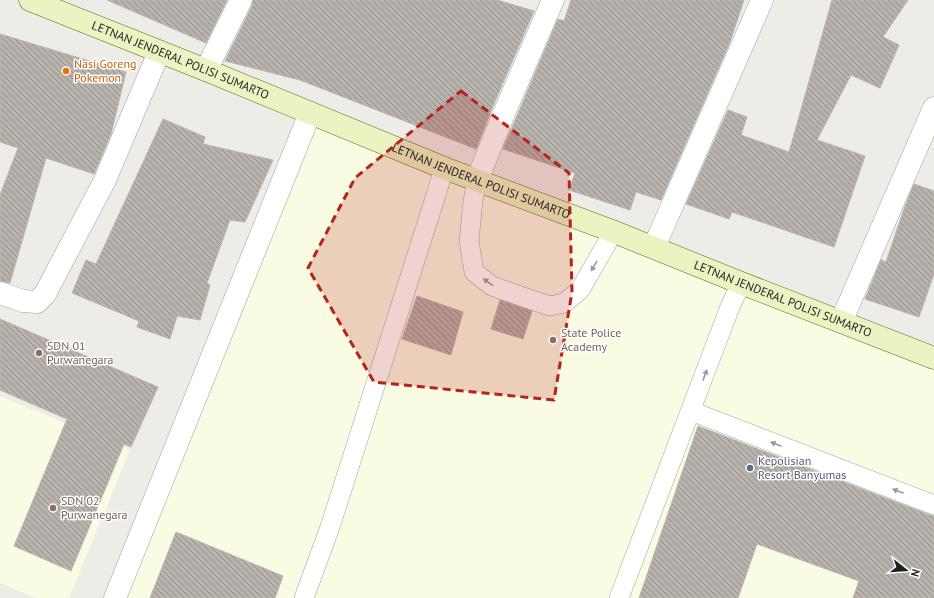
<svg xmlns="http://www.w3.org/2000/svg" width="934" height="598" viewBox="0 0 934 598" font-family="'PT Sans',sans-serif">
  <defs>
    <pattern id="building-back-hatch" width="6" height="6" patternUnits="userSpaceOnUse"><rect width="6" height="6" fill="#b7b2ac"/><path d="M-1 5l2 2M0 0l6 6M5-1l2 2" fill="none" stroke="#94908b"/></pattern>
  </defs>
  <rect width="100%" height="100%" fill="#eeece6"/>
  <!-- education -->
  <path fill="#f9fbe3" d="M310,113L934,358V598H115Z
    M0,396L130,450L69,598H36L0,583Z"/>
  <!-- building -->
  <path fill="url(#building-back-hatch)" stroke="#beb5ab" d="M107,0H227L206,43Z
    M253,0H497L534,11L493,106L476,149L300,80L225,61L252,6Z
    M571,0H744L730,42L661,200L636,192L630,210L569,190L575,173L503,149L558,19L564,21Z
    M832,0H908L883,37L899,45L880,88L851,75L817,140L865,156L834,247L732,212L729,219L686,204L728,110L747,117L741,135L789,152Z
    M0,34L126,72L111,134L94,174L46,158L10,283L0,281V195L18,148L0,142Z
    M163,119L205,137L203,144L273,160L245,222L230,220L207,283L210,285L200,320L177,316L170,339L137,327L139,321L72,293L86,260L96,264Z
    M914,184L934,191V274L919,317L865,299L881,260L886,262L905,206Z
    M417,296L463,312L451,355L402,339Z
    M500,300L532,311L523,339L491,329Z
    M0,319L158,387L131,447L124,444L71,571L14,546L67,419L0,390Z
    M698,426L930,515L934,516V598H853L859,581L757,544L738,598H639Z
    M176,532L283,576L275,598H150Z"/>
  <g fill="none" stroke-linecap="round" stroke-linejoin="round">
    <!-- lane casing -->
    <g stroke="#a0a0a0" stroke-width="20">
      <path id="lane" d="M477,180L473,201L469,241L474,272L492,286L523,297L550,306L564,303L580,290L607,243L612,231
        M691,411L934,505
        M304,598L330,527L436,195L444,168
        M619,598L730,307L741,283"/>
    </g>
    <!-- street casing -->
    <g stroke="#a0a0a0" stroke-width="23">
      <path id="street" d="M206,70L241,0
        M477,180L505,111L553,0
        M654,247L762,0
        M0,293L23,301L37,302L45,294L105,180L159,52
        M841,322L934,108
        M115,598L310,113"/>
    </g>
    <!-- secondary casing -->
    <g stroke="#5a6913" stroke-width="23">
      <g id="secondary">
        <path id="s1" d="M30,0L206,70L444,168L612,231L741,283L934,358"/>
      </g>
    </g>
    <!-- lane -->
    <use href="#lane" stroke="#fff" stroke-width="19"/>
    <!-- street -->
    <use href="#street" stroke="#fff" stroke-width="22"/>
    <!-- secondary -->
    <use href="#secondary" stroke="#ecf2c1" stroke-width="22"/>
  </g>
  <!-- one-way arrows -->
  <defs><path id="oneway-solid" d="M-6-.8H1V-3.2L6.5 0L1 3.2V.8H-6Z"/></defs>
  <g fill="#9a9a9a">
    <use href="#oneway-solid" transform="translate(594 266) rotate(120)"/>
    <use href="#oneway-solid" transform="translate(488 282) rotate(-144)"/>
    <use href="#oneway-solid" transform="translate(705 375) rotate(-69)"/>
    <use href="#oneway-solid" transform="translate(776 444) rotate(-159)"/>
    <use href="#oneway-solid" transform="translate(898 491) rotate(-159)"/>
  </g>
  <!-- marked area -->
  <path fill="#b52319" fill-opacity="0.2" stroke="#b52319" stroke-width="3" stroke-dasharray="8 5" stroke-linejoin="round" d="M461,91L569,173L572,292L554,400L374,382L308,268L355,178Z"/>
  <!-- markers -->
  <circle fill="#e8710a" stroke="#fff" stroke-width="1.5" cx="66" cy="71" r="4"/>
  <g fill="#8d6e63" stroke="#fff" stroke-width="1.5">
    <circle cx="553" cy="340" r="4"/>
    <circle cx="39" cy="353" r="4"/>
    <circle cx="53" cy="508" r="4"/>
  </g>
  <circle fill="#5c6f8a" stroke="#fff" stroke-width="1.5" cx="750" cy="468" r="4"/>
  <g text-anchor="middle" stroke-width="3" stroke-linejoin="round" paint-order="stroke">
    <!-- street labels -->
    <g font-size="12" fill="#1f1f1f" stroke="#fff">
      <text dy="4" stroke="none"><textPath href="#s1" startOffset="162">LETNAN JENDERAL POLISI SUMARTO</textPath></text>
      <text dy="4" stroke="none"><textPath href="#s1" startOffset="486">LETNAN JENDERAL POLISI SUMARTO</textPath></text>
      <text dy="4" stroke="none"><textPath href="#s1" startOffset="810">LETNAN JENDERAL POLISI SUMARTO</textPath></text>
    </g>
    <!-- food labels -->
    <g font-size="12" fill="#c56008" stroke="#fff" text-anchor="start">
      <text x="74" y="68">Nasi Goreng<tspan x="74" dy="14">Pokemon</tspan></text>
    </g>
    <!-- education labels -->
    <g font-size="12" fill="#785e54" stroke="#fff" text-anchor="start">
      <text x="561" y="337">State Police<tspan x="561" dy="14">Academy</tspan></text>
      <text x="47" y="350">SDN 01<tspan x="47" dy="14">Purwanegara</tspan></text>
      <text x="61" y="505">SDN 02<tspan x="61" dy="14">Purwanegara</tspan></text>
    </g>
    <!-- service labels -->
    <g font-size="12" fill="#4e5e75" stroke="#fff" text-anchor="start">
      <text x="758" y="465">Kepolisian<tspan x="758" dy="14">Resort Banyumas</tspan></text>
    </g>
  </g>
  <!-- north arrow -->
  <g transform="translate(906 570) rotate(107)" stroke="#ffffff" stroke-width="3" paint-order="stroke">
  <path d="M0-3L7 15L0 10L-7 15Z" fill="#1f1f1f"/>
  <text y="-6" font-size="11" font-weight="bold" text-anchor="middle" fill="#1f1f1f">N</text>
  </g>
</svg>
